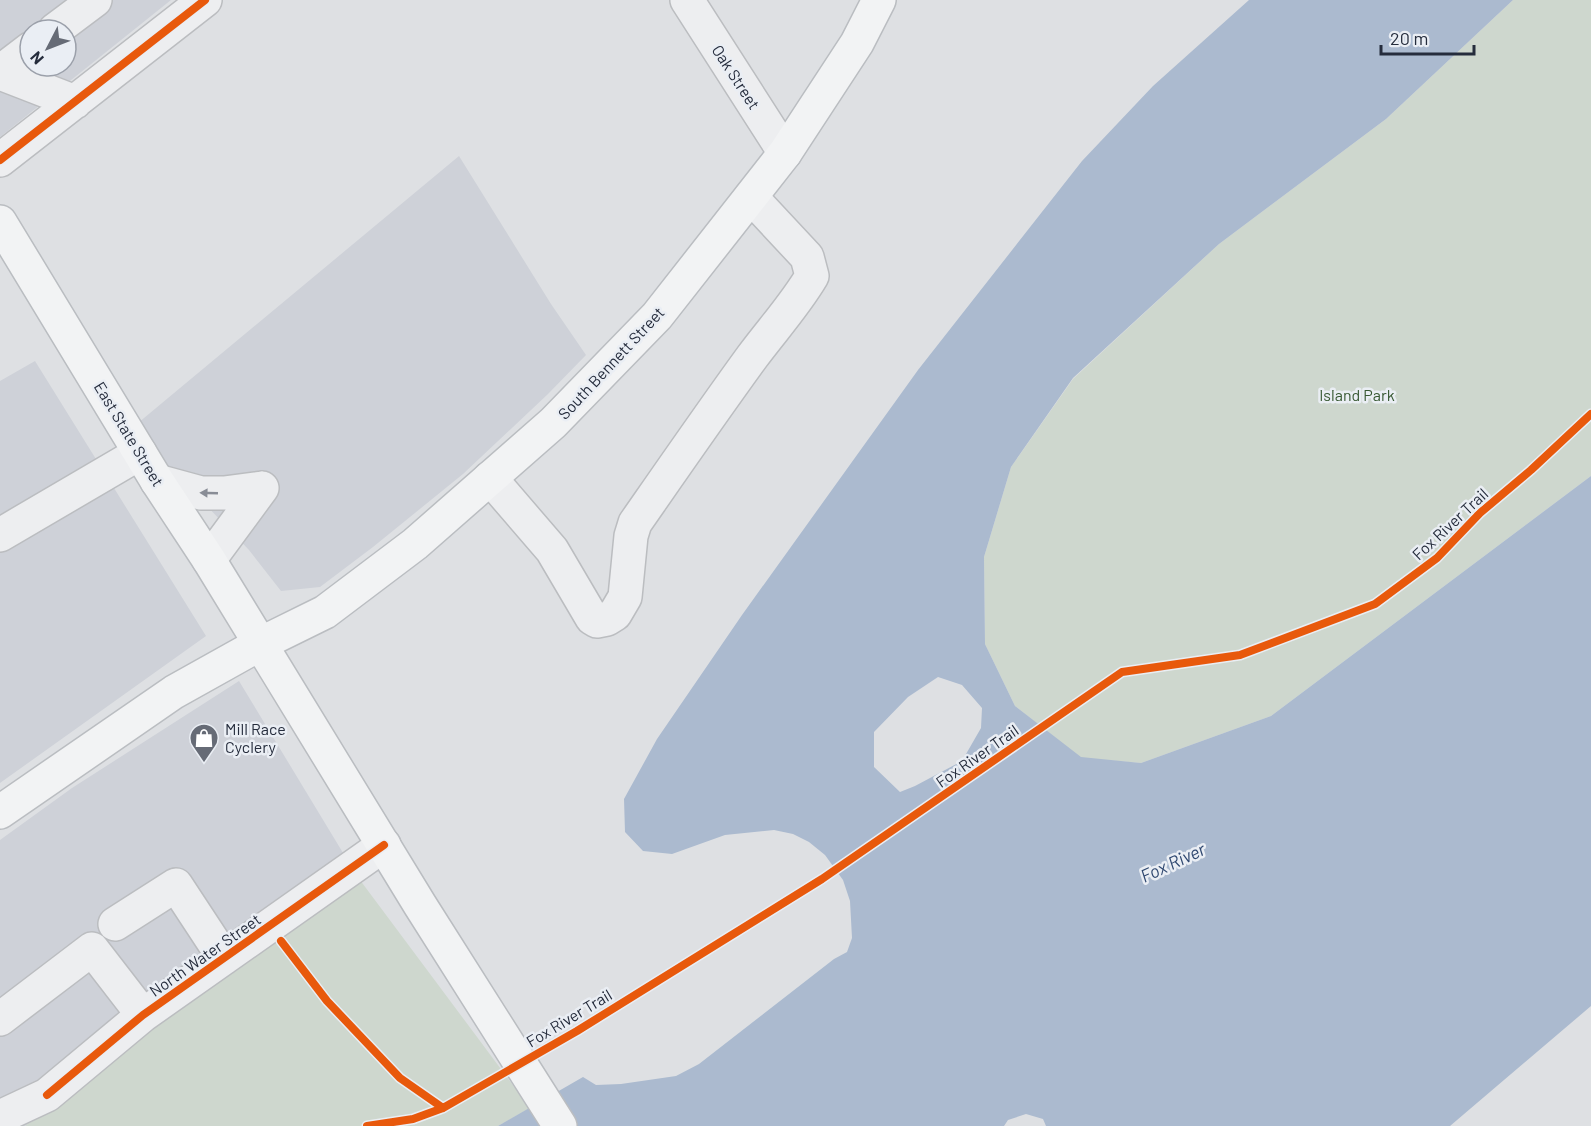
<svg xmlns="http://www.w3.org/2000/svg" width="1591" height="1126" viewBox="0 0 1591 1126" font-family="Barlow,sans-serif">
  <rect width="100%" height="100%" fill="#dee0e3"/>
  <!-- built -->
  <path fill="#ced1d8" fill-rule="evenodd" d="M0,0H171L0,137ZM30,30H66V66H30Z
    M459,156L551,304L586,355L548,394L463,474L373,547L320,587L281,591L249,550L132,428Z
    M35,361L206,636L0,783V381Z
    M239,681L357,876L25,1126H0V840L72,788Z"/>
  <!-- green -->
  <path fill="#ced7ce" d="M1513,0H1591V476L1271,716L1141,763L1081,758L1015,706L985,644L984,557L1011,467L1073,379L1219,244L1386,119Z
    M357,876L530,1108L498,1126H25L53,1103Z"/>
  <!-- water -->
  <path fill="#abbacf" fill-rule="evenodd" d="M1249,0H1513L1386,119L1219,244L1073,378L1011,467L984,557L985,644L1015,706L1081,757L1141,763L1271,716L1591,476V1006L1450,1126H1046L1043,1119L1026,1114L1008,1120L1004,1126H498L583,1077L596,1085L621,1084L676,1076L699,1064L834,959L847,952L852,938L850,901L843,880L825,855L809,842L793,834L774,830L725,835L672,854L643,851L625,832L624,799L657,739L742,615L918,370L1082,161L1153,86ZM938,677L962,685L982,708L981,728L962,761L915,786L900,792L874,767V732L908,697Z"/>
  <g fill="none" stroke-linecap="round" stroke-linejoin="round">
    <!-- minor casing -->
    <g stroke="#bbbdc0" stroke-width="36">
      <path id="minor" d="M687,0L785,153
        M55,30L95,0
        M0,72L30,49
        M0,73L75,102
        M0,160L205,0
        M490,478L552,550L592,618L597,621L607,619L615,614L625,597L631,536L635,523C674,467 712,412 752,357C772,330 795,305 812,276L807,257L751,197
        M157,481L201,493H224L262,488
        M0,535L140,453
        M209,560L262,488
        M115,924L176,885L224,958
        M0,1019L92,949L143,1015
        M0,1117L47,1095L143,1015L384,845"/>
    </g>
    <!-- major casing -->
    <g stroke="#babdc1" stroke-width="36">
      <path id="major" d="M0,222L157,481L209,560L420,905L560,1126
        M0,812L174,692L260,644L325,612L415,544L553,423L657,316L785,153L857,43L879,0"/>
    </g>
    <!-- minor -->
    <use href="#minor" stroke="#edeef0" stroke-width="33"/>
    <!-- major -->
    <use href="#major" stroke="#f2f3f4" stroke-width="33"/>
    <!-- cycleway casing -->
    <g stroke="#eaeef4" stroke-width="11">
      <path id="cycleway" d="M0,160L205,0
        M281,941L327,1001L400,1078L443,1108
        M47,1095L143,1015L384,845
        M367,1126L413,1119L443,1108L577,1031L822,879L1122,672L1240,655L1375,604L1437,558L1480,513L1531,470L1591,414"/>
    </g>
    <!-- cycleway -->
    <use href="#cycleway" stroke="#e8590c" stroke-width="8"/>
  </g>
  <!-- one-way arrows -->
  <defs><path id="oneway-solid" d="M-6-.8H1V-3.2L6.5 0L1 3.2V.8H-6Z" transform="scale(1.5)"/></defs>
  <use fill="#898d96" href="#oneway-solid" transform="translate(209 493) rotate(-178)"/>
  <!-- icons -->
  <defs>
    <g id="shop-pin" transform="scale(1.5)"><path d="M0 17L-7.5 6A9.5 9.5 0 1 1 7.5 6Z" fill="#666b76" stroke="#eaeef4"/><path d="M-5-2.5h2.3a2.7 3.5 0 0 1 5.4 0H5L5.5 6h-11ZM-1.5-2.5h3a1.5 2.3 0 0 0-3 0Z" fill="#fff"/></g>
  </defs>
  <g fill-rule="evenodd">
    <use href="#shop-pin" x="204" y="738"/>
  </g>
  <g text-anchor="middle" stroke-width="5" stroke-linejoin="round" paint-order="stroke">
    <!-- street labels -->
    <g font-size="16" fill="#252c3c" stroke="#eaeef4">
      <text transform="translate(736 77) rotate(57)" y="6">Oak Street</text>
      <text transform="translate(611 363) rotate(-47)" y="6">South Bennett Street</text>
      <text transform="translate(129 434) rotate(59)" y="6">East State Street</text>
      <text transform="translate(1450 524) rotate(-43)" y="6">Fox River Trail</text>
      <text transform="translate(977 756) rotate(-35)" y="6">Fox River Trail</text>
      <text transform="translate(205 955) rotate(-35)" y="6">North Water Street</text>
      <text transform="translate(569 1018) rotate(-31)" y="6">Fox River Trail</text>
    </g>
    <!-- park labels -->
    <g font-size="16" fill="#375832" stroke="#eaeef4">
      <text x="1357" y="401">Island Park</text>
    </g>
    <!-- poi labels -->
    <g font-size="16" fill="#252c3c" stroke="#eaeef4" text-anchor="start">
      <text x="225" y="735">Mill Race<tspan x="225" dy="18">Cyclery</tspan></text>
    </g>
    <!-- water labels -->
    <g font-size="18" font-style="italic" fill="#2f4870" stroke="#eaeef4">
      <text transform="translate(1173 863) rotate(-25)" y="6">Fox River</text>
    </g>
  </g>
  <!-- north arrow -->
  <g transform="translate(48 48) rotate(228)"><circle r="28" fill="#eaeef4" stroke="#9ba0aa" stroke-width="1.5"/>
  <path d="M0-4.5L10 22L0 15L-10 22Z" fill="#666b76"/>
  <text y="-9" font-size="16" font-weight="bold" text-anchor="middle" fill="#252c3c">N</text>
  </g>
  <!-- scale -->
  <path d="M1381 45v9h93v-9" fill="none" stroke="#252c3c" stroke-width="3"/>
  <text x="1390" y="45" font-size="18" fill="#252c3c" stroke="#eaeef4" stroke-width="4.5" paint-order="stroke">20 m</text>
</svg>
